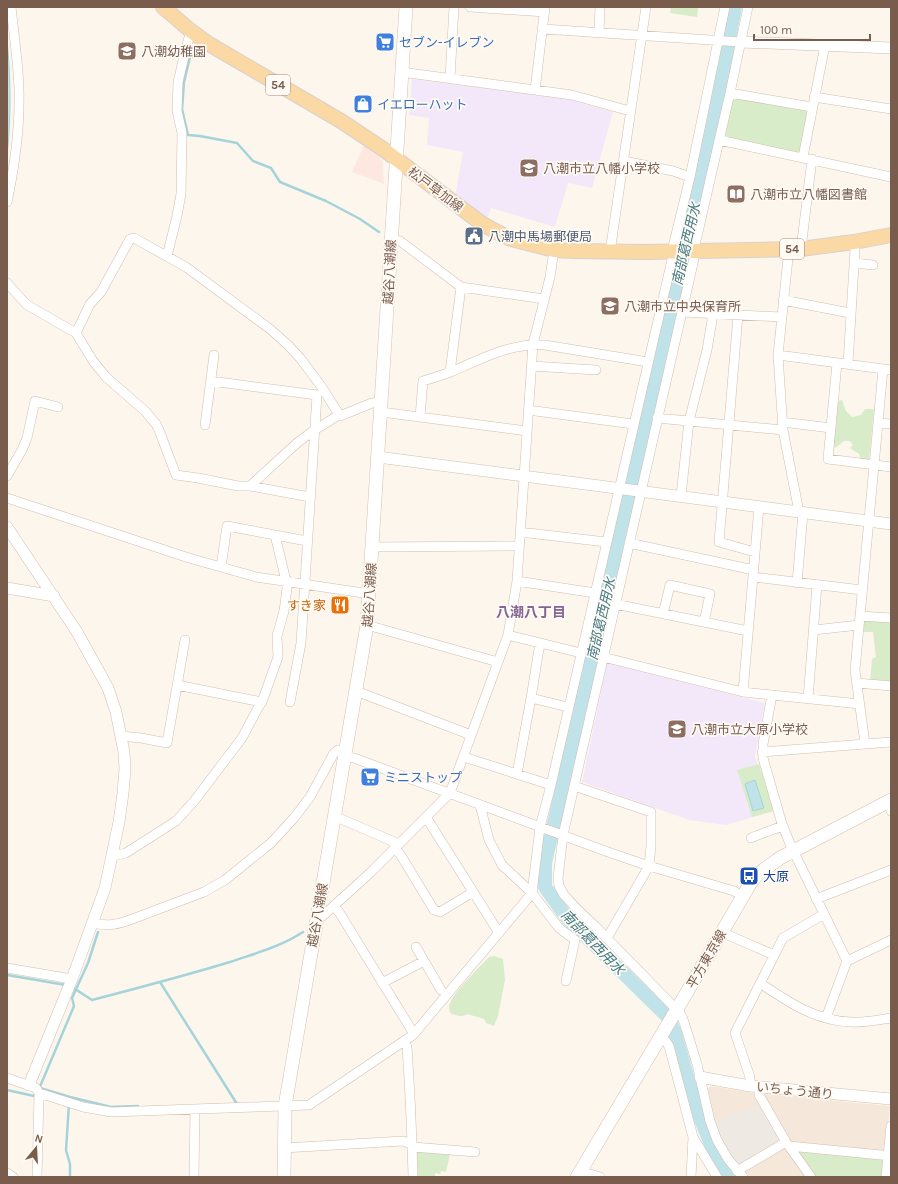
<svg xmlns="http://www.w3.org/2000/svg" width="898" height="1184" viewBox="0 0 898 1184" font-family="Karla,'Noto Sans JP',sans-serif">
  <rect width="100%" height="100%" fill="#fdf6ec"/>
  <!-- residential -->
  <path fill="#f5e8da" d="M711,1086L754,1093L759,1105L713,1122L706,1090Z
    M765,1094L890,1106L885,1153L791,1143L763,1097Z
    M786,1147L807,1177H747L743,1172Z"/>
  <!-- commercial -->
  <path fill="#fde8e0" d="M365,143L375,150L379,155L383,164L384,184L352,172Z"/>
  <!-- industrial -->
  <path fill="#efe9e4" d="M759,1105L782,1141L738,1166L719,1138L713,1122Z"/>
  <!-- education -->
  <path fill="#f3e8fa" d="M412,79L568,99L613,112L592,188L568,183L555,227L491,208L487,219L455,197L463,152L427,145L429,118L409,115Z
    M607,663L765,703L755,756L773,811L726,825L689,820L582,782Z"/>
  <!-- green -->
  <path fill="#d8ecc9" d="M671,7H698L697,17L670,13Z
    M736,97L808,109L800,153L727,138L725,134L733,99Z
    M842,400L846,411L852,417L861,415L865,409H874L869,460H865L860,458L859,454L850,448L853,445L850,441H844L835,448L833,443L837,404L839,401Z
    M863,619L891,622V683L870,681L872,659L876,657L873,632H861Z
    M759,764L774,811L752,817L737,770Z
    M494,956L503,959L505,980L498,1016L494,1026L486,1023L484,1019L467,1014C462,1018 455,1015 450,1013C450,1011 449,1008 449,1007C450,995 480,967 489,957Z
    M418,1151L450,1154L446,1172L441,1171L440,1174L435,1173V1177H417L416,1153Z
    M800,1151L882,1158L884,1162L883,1177H815L799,1154Z"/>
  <!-- water -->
  <path fill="#bfe3e8" stroke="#a5d3da" d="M7,40C11,79 11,117 7,157Z
    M755,780L764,808L753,811L745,784Z"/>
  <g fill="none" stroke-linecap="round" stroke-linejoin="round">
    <!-- stream -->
    <path stroke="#a5d3da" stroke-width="2.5" d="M192,49L184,82L182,109L188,135L200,136L237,143L253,161L271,168L280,182L326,201L360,219L379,232
      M7,975L66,985
      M160,982L237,1104
      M72,987L92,1000C138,988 184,976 230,962C256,953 280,947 303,932
      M40,1088L70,1097L111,1107L138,1106
      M39,1089L74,1006L72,998L88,963L98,932
      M7,1090L34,1096L36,1093
      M69,1104L66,1150L70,1164V1177"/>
    <!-- river -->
    <path stroke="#bfe3e8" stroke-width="14" d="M728,1177L721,1168L696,1108L675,1033L668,1017L567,918L545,887V863L714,119L735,7"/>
    <!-- minor casing -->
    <g stroke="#d1beb0" stroke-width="10">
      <path id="minor" d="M470,7L545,12
        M543,29L741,42
        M599,33L600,7
        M401,72L572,95L630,111
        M450,78L454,7
        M535,90L545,7
        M730,93L812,107
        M814,97L891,109
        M719,140L891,177
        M803,157L825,45
        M624,161L673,171L690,177
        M7,202C15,165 20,127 19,89C18,62 14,34 11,7
        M391,240L400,241L461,287L544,299
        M789,249L778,355L783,430L799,512
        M801,249L812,159
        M672,251L690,177L725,7
        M610,252L646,7
        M167,256L177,216L181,194L182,133L177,111L178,82L186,48L191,31
        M854,263L873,265
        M7,283L27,305L76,333L93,361L106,377L145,411L156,424L159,430L176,475L198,478L238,486H250L310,497
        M783,300L850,313
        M682,312L781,317
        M738,315L719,542L755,552
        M76,333L90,304L101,292L130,239L134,238L186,267L270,329L288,345L300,358L321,386L340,416L372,403L381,402
        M778,355L891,370
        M837,363L828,459L891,467
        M848,364L855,249L854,242
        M531,366L596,370
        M450,372L461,287
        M211,381L317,395L301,643L290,702
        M528,410L633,424
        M381,412L527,431
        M420,417L423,381C433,378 443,375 453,371C481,359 513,342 545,345L648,362
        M657,418L783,430
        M782,422L831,428
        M878,423L891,424
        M205,425L214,355
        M7,476L22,450L27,438L35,401L58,407
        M250,486L297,443L313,431L339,415
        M681,496L689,421L707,350L713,314
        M7,498L189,558L256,577L370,594
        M520,532L606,542
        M275,535L286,581
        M629,543L754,570
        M373,547L519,546
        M221,567L227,526L307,541
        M753,577L862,590
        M517,581L595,593
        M797,583L803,513
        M615,604L748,631
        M663,614L670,585L710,594L704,622
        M860,616L891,618
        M367,625L498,662
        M814,630L859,625
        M508,635L581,653
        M603,657L743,692L860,704
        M857,683L891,686
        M177,685L262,702
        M356,691L471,735
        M743,692L759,507
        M772,695L763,744V758L782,824L791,846L847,961L826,1018
        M531,698L568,707
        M808,699L817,585
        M121,736L141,738L167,743L185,640
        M865,744L855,670L883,369
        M762,752L891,742
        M345,757L354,758L608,852L649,866L734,891L742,896
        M464,757L551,785
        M517,774L531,698L540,643
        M574,786L651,812V846L649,866L607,938
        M888,802L891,811
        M480,805L489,840L502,865L532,893L559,928L575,940L566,981
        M334,816L399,844
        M426,817L499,933
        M751,838C762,833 772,830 783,826
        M394,848L400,854L434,910L440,912L473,892
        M113,856L126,853L176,821L195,800L242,738L259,706L262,702L278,657L277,636L284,611L288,581
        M816,899L891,870
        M334,906L339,912L414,1034
        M316,922L370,873L450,793L498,662L508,635L517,581L533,344L550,277L554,250
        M93,923C106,926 115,925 127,921L204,892L225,880L271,843L294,818L310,797L334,753L338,750L346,751
        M721,932L774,955
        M416,947L441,990
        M847,961L891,940
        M7,968L72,979
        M382,983L424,961
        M760,983C788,1002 816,1021 851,1022C864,1023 878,1020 891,1018
        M678,1008L684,1022L697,1064L710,1121L717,1140L728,1159L743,1177
        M677,1010L596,927L578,910L564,895L559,886L558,878L563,835L694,259L696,241L730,93L748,7
        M661,1035L669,1046L693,1137L717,1177
        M404,1041L407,1047C410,1091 412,1134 413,1177
        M7,1078L36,1088L39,1093L83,1107L111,1112L309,1105L413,1035L523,904L532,893L540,827L551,785L674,251
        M750,1086V1077L735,1033L783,938L824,914
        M759,1087V1095L786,1142L811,1177
        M789,1146L891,1156
        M413,1147L475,1152
        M284,1148L403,1141L413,1145
        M580,1171L600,1177
        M737,1171L786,1142
        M7,1173L13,1177
        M37,1177L39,1093
        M194,1177L195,1109
        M691,1177L693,1137
        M886,1177L891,1126"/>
    </g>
    <!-- tertiary casing -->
    <g stroke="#d1beb0" stroke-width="12">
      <path id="tertiary" d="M741,42L891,48
        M378,457L891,524
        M7,527L77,632L108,688L116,712L124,752L125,769L123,793L119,822L105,888L72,979L29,1085
        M7,588L54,596
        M700,1077L750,1086L891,1099"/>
    </g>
    <!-- secondary casing -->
    <g stroke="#d6c0b0" stroke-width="14">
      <path id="secondary" d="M284,1177L285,1106L367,625L406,7
        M577,1177L680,1004L750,884L758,874L780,858L891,800"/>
    </g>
    <!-- primary casing -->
    <g stroke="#dad1cd" stroke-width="16">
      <path id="primary" d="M163,7L191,31L209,44L341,121L383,149L481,223L495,231L511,239L554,250L574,251L645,252L801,249L854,242L891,235"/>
    </g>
    <!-- minor -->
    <use href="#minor" stroke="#fff" stroke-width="9"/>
    <!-- tertiary -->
    <use href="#tertiary" stroke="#fff" stroke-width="11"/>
    <!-- secondary -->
    <use href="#secondary" stroke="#fff" stroke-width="13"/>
    <!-- primary -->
    <use href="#primary" stroke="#fbd9a5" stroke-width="14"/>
  </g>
  <!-- icons -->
  <defs>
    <g id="supermarket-square" transform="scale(1)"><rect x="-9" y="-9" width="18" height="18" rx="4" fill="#3f7fe0" stroke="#fffaf3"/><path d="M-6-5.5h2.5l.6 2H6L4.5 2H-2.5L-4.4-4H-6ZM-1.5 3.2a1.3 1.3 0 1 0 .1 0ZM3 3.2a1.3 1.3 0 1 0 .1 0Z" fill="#fff"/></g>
    <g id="school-square" transform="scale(1)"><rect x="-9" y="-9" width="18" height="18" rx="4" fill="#8d6e63" stroke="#fffaf3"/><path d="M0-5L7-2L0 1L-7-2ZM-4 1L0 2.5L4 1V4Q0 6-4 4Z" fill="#fff"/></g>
    <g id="shop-square" transform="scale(1)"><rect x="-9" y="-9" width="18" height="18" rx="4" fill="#3f7fe0" stroke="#fffaf3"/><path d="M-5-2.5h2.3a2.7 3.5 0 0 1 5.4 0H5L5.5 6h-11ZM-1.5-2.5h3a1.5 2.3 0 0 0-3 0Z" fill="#fff"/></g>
    <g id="library-square" transform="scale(1)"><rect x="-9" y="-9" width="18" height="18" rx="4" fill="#8d6e63" stroke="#fffaf3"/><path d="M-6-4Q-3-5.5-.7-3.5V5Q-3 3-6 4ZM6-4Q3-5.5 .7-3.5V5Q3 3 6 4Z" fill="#fff"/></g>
    <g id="civic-square" transform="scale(1)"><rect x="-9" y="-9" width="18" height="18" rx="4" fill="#5c6f8a" stroke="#fffaf3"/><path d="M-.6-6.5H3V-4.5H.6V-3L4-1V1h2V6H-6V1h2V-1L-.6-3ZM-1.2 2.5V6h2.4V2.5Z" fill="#fff"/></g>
    <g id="restaurant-square" transform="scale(1)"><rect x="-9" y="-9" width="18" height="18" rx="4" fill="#e8710a" stroke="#fffaf3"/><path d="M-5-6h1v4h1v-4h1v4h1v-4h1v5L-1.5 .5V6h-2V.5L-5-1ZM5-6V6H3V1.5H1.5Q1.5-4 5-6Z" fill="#fff"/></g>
    <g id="bus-square" transform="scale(1)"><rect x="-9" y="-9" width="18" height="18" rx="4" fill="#1a4fb4" stroke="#fffaf3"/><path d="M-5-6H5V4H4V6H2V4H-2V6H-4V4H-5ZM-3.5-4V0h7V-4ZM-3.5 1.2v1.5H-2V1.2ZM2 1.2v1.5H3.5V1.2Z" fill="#fff"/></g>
  </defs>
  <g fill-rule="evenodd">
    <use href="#supermarket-square" x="385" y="42"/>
    <use href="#school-square" x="127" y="51"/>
    <use href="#shop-square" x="363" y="104"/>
    <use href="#school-square" x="529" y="168"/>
    <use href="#library-square" x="736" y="194"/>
    <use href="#civic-square" x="474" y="236"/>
    <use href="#school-square" x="610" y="306"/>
    <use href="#restaurant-square" x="340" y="605"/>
    <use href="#school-square" x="677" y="729"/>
    <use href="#supermarket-square" x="370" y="777"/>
    <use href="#bus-square" x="749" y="876"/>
  </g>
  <g text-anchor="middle" stroke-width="3.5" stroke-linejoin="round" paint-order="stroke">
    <!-- shield labels -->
    <g fill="#fffaf3" stroke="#a28b7f" stroke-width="1">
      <rect x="266" y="75" width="24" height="20" rx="3"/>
      <rect x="780" y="239" width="24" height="20" rx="3"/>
    </g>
    <g font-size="12" font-weight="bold" fill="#7a5c4d">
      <text x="278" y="89">54</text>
      <text x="792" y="253">54</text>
    </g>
    <!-- shop labels -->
    <g font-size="13" fill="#366cbe" stroke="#fffaf3" text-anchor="start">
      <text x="399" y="47">セブン-イレブン</text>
      <text x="377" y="109">イエローハット</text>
      <text x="384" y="782">ミニストップ</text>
    </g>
    <!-- education labels -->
    <g font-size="13" fill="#785e54" stroke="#fffaf3" text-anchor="start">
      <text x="141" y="56">八潮幼稚園</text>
      <text x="543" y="173">八潮市立八幡小学校</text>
      <text x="750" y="199">八潮市立八幡図書館</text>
      <text x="624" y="311">八潮市立中央保育所</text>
      <text x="691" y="734">八潮市立大原小学校</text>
    </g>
    <!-- street labels -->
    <g font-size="13" fill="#7a5c4d" stroke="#fffaf3">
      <text transform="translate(436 189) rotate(37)" y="5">松戸草加線</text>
      <text transform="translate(389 272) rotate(-87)" y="5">越谷八潮線</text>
      <text transform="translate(369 595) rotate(-86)" y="5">越谷八潮線</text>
      <text transform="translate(317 915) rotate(-80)" y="5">越谷八潮線</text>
      <text transform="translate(706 959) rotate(-60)" y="5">平方東京線</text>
      <text transform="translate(795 1090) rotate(6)" y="5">いちょう通り</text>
    </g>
    <!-- service labels -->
    <g font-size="13" fill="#4e5e75" stroke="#fffaf3" text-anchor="start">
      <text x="488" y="241">八潮中馬場郵便局</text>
    </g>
    <!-- food labels -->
    <g font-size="13" fill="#c56008" stroke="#fffaf3" text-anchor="end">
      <text x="326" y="610">すき家</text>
    </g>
    <!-- transit labels -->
    <g font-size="13" fill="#164399" stroke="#fffaf3" text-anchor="start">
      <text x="763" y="881">大原</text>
    </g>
    <!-- water labels -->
    <g font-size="14" font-style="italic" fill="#437c86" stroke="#fffaf3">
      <text transform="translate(686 244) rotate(-77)" y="5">南部葛西用水</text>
      <text transform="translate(601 619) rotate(-77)" y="5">南部葛西用水</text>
      <text transform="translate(593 942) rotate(46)" y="5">南部葛西用水</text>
    </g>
    <!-- neighbourhood labels -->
    <g font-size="14" font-weight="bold" fill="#846695" stroke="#fffaf3">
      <text x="531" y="617">八潮八丁目</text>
    </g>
  </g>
  <!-- border -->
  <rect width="898" height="1184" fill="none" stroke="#7a5c4d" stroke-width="16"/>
  <!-- north arrow -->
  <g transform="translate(36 1148) rotate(18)" stroke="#fffaf3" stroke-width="3" paint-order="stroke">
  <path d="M0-3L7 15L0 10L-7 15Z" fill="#7a5c4d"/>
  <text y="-6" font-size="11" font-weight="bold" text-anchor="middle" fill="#7a5c4d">N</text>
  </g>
  <!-- scale -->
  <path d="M754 34v6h116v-6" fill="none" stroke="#7a5c4d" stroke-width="2"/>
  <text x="760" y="34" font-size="12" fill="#7a5c4d" stroke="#fffaf3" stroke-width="3" paint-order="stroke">100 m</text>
</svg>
